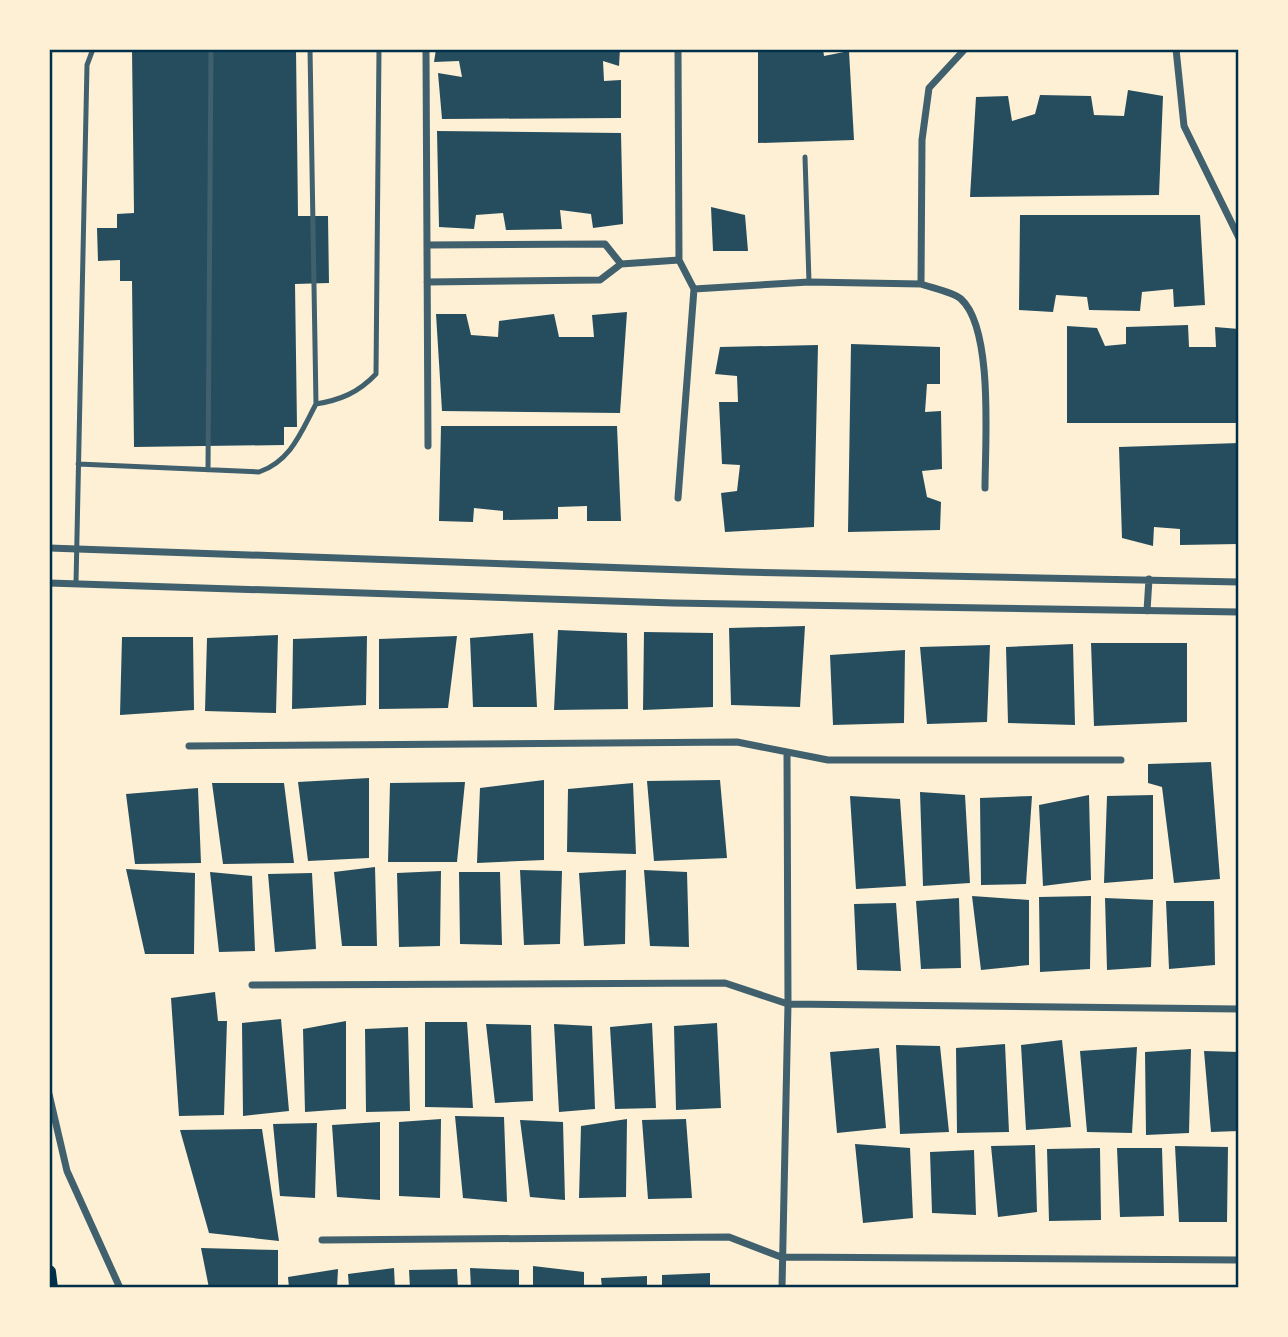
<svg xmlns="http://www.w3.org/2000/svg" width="1288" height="1337" viewBox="0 0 1288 1337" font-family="Signika,sans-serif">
  <rect width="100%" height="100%" fill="#fdf0d5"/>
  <!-- building -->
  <path fill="#264d5e" d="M132,49H296L298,216H328L329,283L295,284L297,427H284V445L134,447L132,281H120V260L98,261L97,228H117V214L134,213Z
    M436,49H620L619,66L603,61L604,81L621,80V118L442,119L438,73L462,77L459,61L434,62Z
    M758,49H823L824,56L849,51L854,140L758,143Z
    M1128,90L1163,96L1159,195L970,197L976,97L1008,96L1012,121L1035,114L1040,95L1091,96L1094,115L1124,116Z
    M437,131L621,133L623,224L593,228L591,214L560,210L562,229L506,230L503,213L476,215L474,229L439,227Z
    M711,207L745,215L748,251H713Z
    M1020,215H1200L1205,305L1174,307L1173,289L1142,292L1140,311L1089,310L1087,297L1056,295L1053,312L1019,310Z
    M627,312L620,413L442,411L436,314H466L471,335L498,337L499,321L554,314L559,337H594L592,315Z
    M1188,325L1189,347H1216L1215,327L1239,329V423H1067V326L1097,328L1105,346L1126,344V327Z
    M851,344L940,347V384H927L925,412L941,411L942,469L922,471L927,497L941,502L940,530L848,532Z
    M818,345L814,527L725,532L721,493L737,491L740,465L722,464L719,402H738L737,376L715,374L720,347Z
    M441,426H617L621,521H587V506L558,507V519L503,520V511L474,508L473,522L439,521Z
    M1239,443L1238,544L1180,545V529L1154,527L1153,546L1122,538L1119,447Z
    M805,626L800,707L731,705L729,628Z
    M558,630L627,633L628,709L554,710Z
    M644,632L713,633V707L643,710Z
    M533,633L537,707H473L470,638Z
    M278,635L276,713L205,711L207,638Z
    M367,636L366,705L292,709L293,639Z
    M457,636L448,708L379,709V639Z
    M122,637H193L194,710L120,715Z
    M1091,643H1187V722L1094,726Z
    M1073,644L1075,725L1008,723L1006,647Z
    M990,645L987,722L927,724L920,647Z
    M905,650L904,723L833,725L830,655Z
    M1211,762L1220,879L1174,883L1162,787L1148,783V764Z
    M369,778V858L308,861L298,782Z
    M544,780V860L477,863L480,788Z
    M720,780L727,858L654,861L647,781Z
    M465,782L457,862H388L390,783Z
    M212,783H284L294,863L223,864Z
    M633,783L636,854L567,852L568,789Z
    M198,788L201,863L135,864L126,794Z
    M920,792L965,795L970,883L923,886Z
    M1089,795L1091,880L1043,886L1039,805Z
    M1153,795V879L1104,883L1107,796Z
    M850,796L900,799L906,886L856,889Z
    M1032,796L1026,884L981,885L980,798Z
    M375,867L377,946H342L334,872Z
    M126,869L195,873L194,954H145Z
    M520,870L562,871L560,944L524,945Z
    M626,870L625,944L584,946L579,873Z
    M644,870L687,872L689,947L650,946Z
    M441,871L440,946L399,947L397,873Z
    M210,872L252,876L255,951L219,952Z
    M459,872H500L502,945L460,944Z
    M312,873L316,949L275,952L268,874Z
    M972,896L1029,900V965L981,970Z
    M1091,896L1090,969L1040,972L1039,897Z
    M959,898L961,968L921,969L916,901Z
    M1105,898L1153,900L1151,967L1107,970Z
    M1166,901H1214L1215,965L1169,969Z
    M896,903L901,971L857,970L854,904Z
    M215,992L218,1021H227L224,1115L179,1116L171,998Z
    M281,1019L289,1111L243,1116L242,1023Z
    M346,1021V1109L305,1112L303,1029Z
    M425,1022H467L473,1108L425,1107Z
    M652,1023L656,1108L615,1109L610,1027Z
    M717,1023L721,1108L676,1110L674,1026Z
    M486,1024L531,1025L533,1101L495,1103Z
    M554,1024L592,1026L595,1109L559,1112Z
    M408,1027L410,1111L366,1112L365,1029Z
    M1062,1040L1071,1127L1026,1130L1021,1045Z
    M1005,1044L1009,1132L957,1133L956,1048Z
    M896,1045L940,1046L949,1132L900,1134Z
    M1137,1047L1132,1133L1087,1132L1080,1051Z
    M879,1048L886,1128L837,1133L830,1052Z
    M1191,1049L1189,1133L1146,1135L1145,1052Z
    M1204,1051L1239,1052V1131L1211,1132Z
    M455,1116L504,1117L507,1202L463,1198Z
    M441,1119L440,1198L399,1196V1122Z
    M627,1119L626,1197L579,1198L581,1126Z
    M686,1119L692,1198L648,1199L642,1120Z
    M520,1120L563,1122L565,1200L530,1197Z
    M380,1122V1200L337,1197L332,1125Z
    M317,1123L315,1198L280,1196L273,1124Z
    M262,1129L279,1241L209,1233L180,1130Z
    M855,1144L910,1148L913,1218L863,1223Z
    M1035,1145L1037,1212L998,1217L991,1146Z
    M1175,1146L1228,1147L1227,1222H1179Z
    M1100,1148L1101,1220L1049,1221L1047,1149Z
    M1117,1148H1162L1164,1216L1120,1217Z
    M974,1150L976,1215L932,1213L930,1152Z
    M201,1248L278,1250V1288H209Z
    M533,1266L584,1272V1288H533Z
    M394,1268L395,1288H349L348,1274Z
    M470,1268L519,1270V1288H471Z
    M338,1269L337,1288H289L288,1277Z
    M457,1269L458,1288H410L409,1270Z
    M710,1273V1288H662V1275Z
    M647,1276V1288H602L601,1278Z"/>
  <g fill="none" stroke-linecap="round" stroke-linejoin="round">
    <!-- service -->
    <path stroke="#3f606c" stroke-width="5" d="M805,157L809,282
      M316,404C340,400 358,393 376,374L379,49
      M78,464L259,472C291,461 301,432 316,404L310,49
      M208,470L211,49
      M76,583L87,65L93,49"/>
    <!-- minor -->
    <path stroke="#3f606c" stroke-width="7" d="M678,49L679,260L694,289L678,498
      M965,49L929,88L922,140L921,284C932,288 953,292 961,299C994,329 985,445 985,488
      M1176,49L1184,126L1239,238
      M426,51L428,446
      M427,245L605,244L621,264
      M427,282L600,280L621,264L679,260
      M694,289L809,282L921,284
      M49,548L743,572L1239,582
      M49,583L673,603L1239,612
      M1147,611L1149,579
      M189,746L737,742L828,760H1121
      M252,985L725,983L788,1004L1239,1009
      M49,1094L67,1171L120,1288
      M322,1240L729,1237L781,1257L1239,1260
      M782,1288L788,1004L787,752"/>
    <!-- secondary -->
    <path stroke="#003049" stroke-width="14" d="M49,1272L51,1288"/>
  </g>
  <!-- border -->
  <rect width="1288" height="1337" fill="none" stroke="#fdf0d5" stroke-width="102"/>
  <rect x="51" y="51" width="1186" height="1235" fill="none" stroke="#003049" stroke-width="2.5"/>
</svg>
